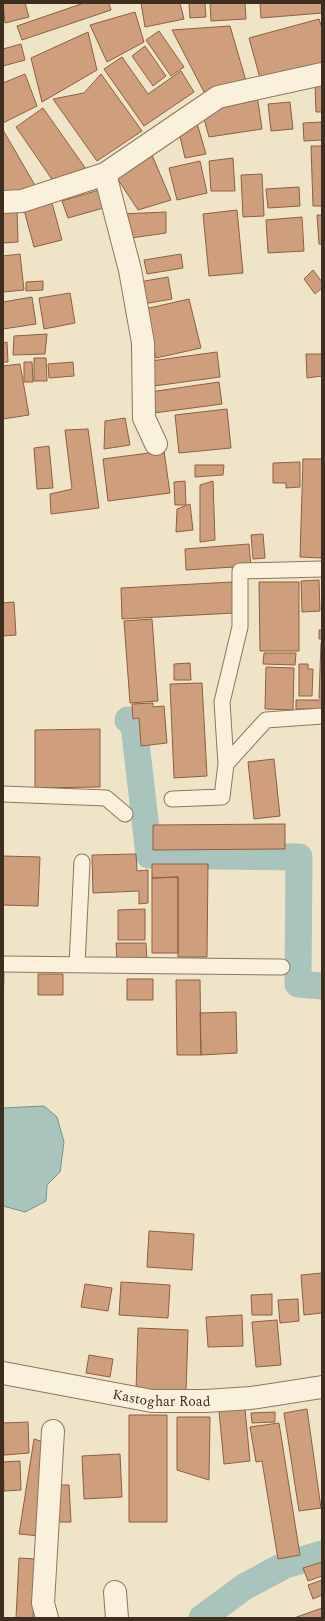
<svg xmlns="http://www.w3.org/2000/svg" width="325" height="1621" viewBox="0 0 325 1621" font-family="Spectral,serif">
  <rect width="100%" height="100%" fill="#f0e4c8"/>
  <!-- water -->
  <path fill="#a9c4bc" stroke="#6f938a" d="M44,1106L57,1117L64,1142L60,1172L47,1185L46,1201L25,1212L3,1206V1108Z"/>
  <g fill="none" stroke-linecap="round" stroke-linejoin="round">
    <!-- canal -->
    <path stroke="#a9c4bc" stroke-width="27" d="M128,720L134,725L149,855L299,857L298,984L322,986
      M202,1618L244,1587L285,1565L322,1554"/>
  </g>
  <!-- building -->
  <path fill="#cf9f7d" stroke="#8d5f41" d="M3,3H25L29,17L5,23Z
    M84,3H109L111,10L22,40L17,26Z
    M141,3H180L184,19L145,27Z
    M189,3H205L206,17L190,18Z
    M210,3H245L246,19L211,21Z
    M260,3H322V13L261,18Z
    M135,12L144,42L107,62L90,25Z
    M319,19L322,28V65L261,82L249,38Z
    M230,26L246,81L204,92L172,30Z
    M159,31L184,67L171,76L146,40Z
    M88,32L97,70L42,102L31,58Z
    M21,44L25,60L3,66V49Z
    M145,46L166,76L153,86L132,56Z
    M122,57L148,94L181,71L194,92L144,126L104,69Z
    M25,74L37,106L3,123V83Z
    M101,74L142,131L97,161L53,99L84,93Z
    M322,83V112H316L315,84Z
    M257,95L262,129L209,137L202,111Z
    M290,102L293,129L271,131L268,104Z
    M43,108L86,169L58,188L16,127Z
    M322,122V140L304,141L303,123Z
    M197,123L206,154L185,158L179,132Z
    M3,130L36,187L3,197Z
    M311,146H322V206H313Z
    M149,148L171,200L138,210L115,175Z
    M233,158L235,191H211L209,161Z
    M200,161L207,193L177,200L169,168Z
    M262,174L264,216L243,217L241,175Z
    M299,187L300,206L268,208L266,189Z
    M102,189L107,207L68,218L62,201Z
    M52,203L62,240L34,247L24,210Z
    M3,208H17L18,242L3,243Z
    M237,210L243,273L209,276L203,214Z
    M166,212V233L124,239L120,214Z
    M317,215H322V244H319Z
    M302,217L304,251L268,253L266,220Z
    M20,254L24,290L3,292V256Z
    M181,254L183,268L147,274L144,260Z
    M313,270L322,282V288L315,294L304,279Z
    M168,277L172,299L143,304L139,282Z
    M43,281V290L26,291V282Z
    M70,293L75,323L44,329L39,298Z
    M32,297L36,324L3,329V302Z
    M189,299L201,348L156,358L145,309Z
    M47,334L45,354L13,355L14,336Z
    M7,342L8,362H3V343Z
    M217,352L220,377L154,386L151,361Z
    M306,354H322V376L307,378Z
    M34,358H46L47,381H34Z
    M24,362H32L33,382H24Z
    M73,362L74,376L49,378L48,364Z
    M20,364L29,415L3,419V366Z
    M219,382L222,404L154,413L150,392Z
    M227,409L231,448L179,453L175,415Z
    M125,418L130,445L104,449L105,421Z
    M88,429L99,508L51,514L50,494L72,489L65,430Z
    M49,446L53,488L37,489L34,448Z
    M164,451L170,493L108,501L103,459Z
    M303,459H322V558L300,557Z
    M300,462V487L286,488V483H273V463Z
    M195,465H224L223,475L195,477Z
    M185,481L186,505H175L174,482Z
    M213,481L215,540L200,542V485Z
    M190,504L193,530L176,532L177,509Z
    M263,534L265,558L253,559L251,535Z
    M249,544L251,566L186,570L185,549Z
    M319,580L320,611L302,612L301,581Z
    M232,582L234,613L122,619L121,588Z
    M259,582H299V651H260Z
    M14,602L16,635L3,636V603Z
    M152,619L158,701L130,703L124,621Z
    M319,630H322V639H319Z
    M321,643H322V698H319Z
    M264,653H296L295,665L263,664Z
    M190,663L191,680H174V664Z
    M299,664H308V669H313L312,696H299Z
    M266,667L294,668L293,710L265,709Z
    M202,683L207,776L174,778L170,684Z
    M296,700H322V709H296Z
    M153,703V707L164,706L167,743L141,746L139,718L133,719L132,704Z
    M100,729V787L35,788V730Z
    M274,759L280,816L254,819L248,762Z
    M285,824V849L153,850V825Z
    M136,854L137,871L148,870V903L139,904V891L93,893L92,855Z
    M3,856L40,857L38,906L3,905Z
    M152,864H208L207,957H178V877L152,878Z
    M178,877V953H152V878Z
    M145,909V940H118V910Z
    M116,943H146L147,961L117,962Z
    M3,969H4L3,1016Z
    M38,974H63V995H38Z
    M127,979H153V1000H127Z
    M176,980H200L201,1055H177Z
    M236,1012L237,1053L201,1055L200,1013Z
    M149,1231L194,1234L192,1270L147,1267Z
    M322,1273V1313L304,1315L301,1275Z
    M121,1282L170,1285L168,1318L119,1315Z
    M85,1284L112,1288L108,1311L81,1307Z
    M272,1294V1315H252L251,1295Z
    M298,1299L299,1321L280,1323L278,1300Z
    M242,1315L243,1346L208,1347L206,1317Z
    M277,1320L281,1365L256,1367L252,1322Z
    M138,1328L188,1330L186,1392L136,1390Z
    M89,1355L113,1359L110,1377L86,1373Z
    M245,1409L250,1461L224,1464L219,1411Z
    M307,1409L321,1508L299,1511L284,1413Z
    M275,1412V1422L252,1423L251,1413Z
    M129,1415H167V1522H129Z
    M177,1417H210L209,1480L177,1470Z
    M28,1422L29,1453L4,1455L3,1423Z
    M279,1423L300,1555L278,1559L262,1461L256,1462L250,1427Z
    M34,1439L50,1444L40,1536L19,1534Z
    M120,1454L122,1497L84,1499L82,1456Z
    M20,1461L21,1490L4,1491L3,1462Z
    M55,1485H69L71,1522H58Z
    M19,1558L36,1559L33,1618H16Z
    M322,1562V1576L308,1581L303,1568Z
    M322,1580V1595L313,1599L308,1585Z
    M322,1608V1618H294Z"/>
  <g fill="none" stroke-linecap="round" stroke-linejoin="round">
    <!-- lane casing -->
    <g stroke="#8d765c" stroke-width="17">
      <path id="lane" d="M226,764L266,720L322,716
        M3,794L106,798L125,814
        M172,799L222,797L226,764L222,702L240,627V571L322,569
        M3,964L282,967
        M77,965L82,862"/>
    </g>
    <!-- street casing -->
    <g stroke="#8d765c" stroke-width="24">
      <g id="street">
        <path d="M105,174L130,270L143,343L144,418L156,444"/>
        <path d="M3,202L22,201L105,174L218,97L322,74"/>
        <path id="s1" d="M3,1373L152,1401H205L251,1398L322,1387"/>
        <path d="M115,1592L117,1618"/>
        <path d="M47,1618L43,1603L53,1431"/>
      </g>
    </g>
    <!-- lane -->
    <use href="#lane" stroke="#faf1dc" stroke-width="15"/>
    <!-- street -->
    <use href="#street" stroke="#faf1dc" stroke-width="22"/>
  </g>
  <g text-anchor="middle" stroke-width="3.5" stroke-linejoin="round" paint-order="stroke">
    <!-- street labels -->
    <g font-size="14" fill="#3d2e20" stroke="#f7eed8">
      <text dy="5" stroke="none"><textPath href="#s1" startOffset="161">Kastoghar Road</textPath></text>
    </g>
  </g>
  <!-- border -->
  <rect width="325" height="1621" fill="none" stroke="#3d2e20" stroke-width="8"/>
</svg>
